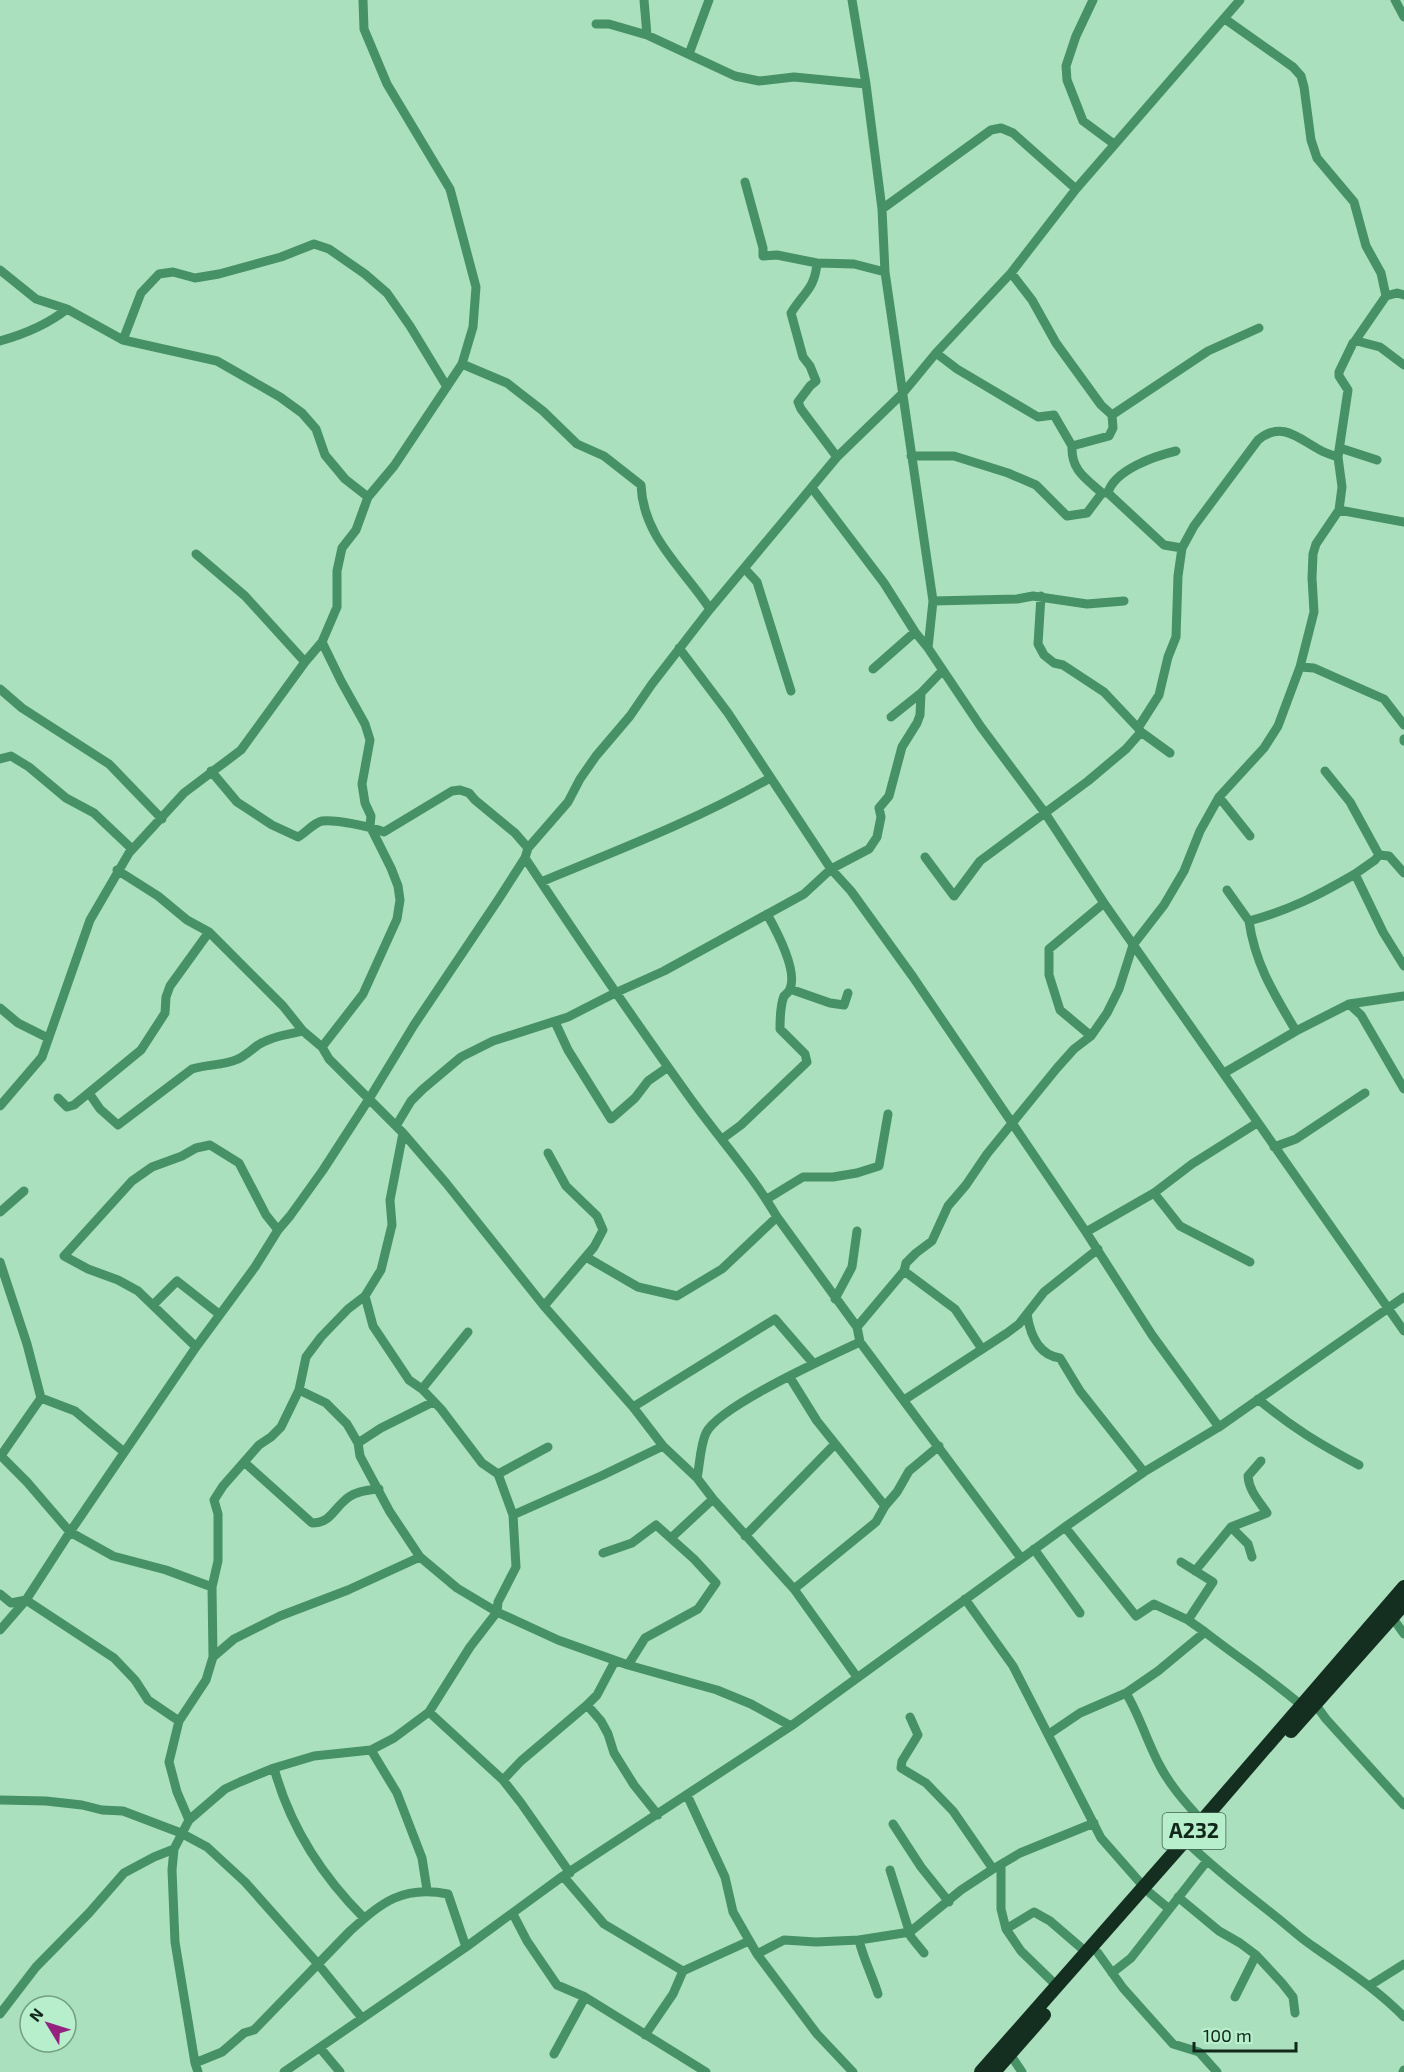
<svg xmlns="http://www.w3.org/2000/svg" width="1404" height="2072" viewBox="0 0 1404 2072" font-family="'Exo 2',sans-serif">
  <rect width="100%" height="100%" fill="#aae0be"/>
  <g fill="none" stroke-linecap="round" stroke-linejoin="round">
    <!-- minor -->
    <path stroke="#479167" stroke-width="9" d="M644,0L647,35
      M852,0L866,84L882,209L885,272L933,601L928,648
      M1093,0L1076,36L1066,66L1067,80L1083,121L1114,144
      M1395,0L1404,17
      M1225,19L1293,67L1301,76L1304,87L1311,140L1317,158L1354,202L1366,246L1381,273L1386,296
      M596,24H609L647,35L735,76L759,81L794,77L866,84
      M689,54L709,0
      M745,182L763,248V256L777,255L817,263L854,264L885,272
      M882,209L991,130L1001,128L1013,133L1076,189
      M817,263C815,289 803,293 791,313L803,357L810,366L816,381L810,386L798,402L801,409L837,457
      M0,270L36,299L67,309L123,340L217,361L280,397L302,413L316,429L325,455L345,479L368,497
      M1011,273L1032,300L1056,343L1101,405L1112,415L1208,351L1259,328
      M123,340L141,293L159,274L173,272L195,278L219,274L281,257L314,244L329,249L365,274L387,293L410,326L447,387
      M0,341C25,334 47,325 67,309
      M1355,341L1386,296L1397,293L1404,295
      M936,353L957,369L1038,417L1054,415L1072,446
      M462,364L507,383L543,411L577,444L604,456L641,485C643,537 683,568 710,609
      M1340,448L1377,460
      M911,456H954L1008,473L1036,485L1067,516L1087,513L1102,493H1108L1164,545L1182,548
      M1338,457L1348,390L1339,376V372L1353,343L1357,341L1380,347L1404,365
      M812,488L884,583L915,632L928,648L981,727L1045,813L1104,903L1404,1331
      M1102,493C1085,478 1071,470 1072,446L1109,436L1113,428L1112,415
      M1108,493C1114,470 1155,456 1176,451
      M1339,510L1404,522
      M196,554L245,596L305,662
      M745,569L757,582L791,691
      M1041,596L1038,644L1044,655L1054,663L1063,665L1104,692L1138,728
      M933,601L1017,599L1033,596L1087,604L1124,601
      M679,648L728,713L831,869L851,891L913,977L1086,1232L1152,1335L1219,1427
      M1300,667L1314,668L1384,699L1404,725
      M873,669L915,632
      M0,689L22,708L109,764L162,819
      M891,717L921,693L942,671
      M1141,732L1170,753
      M1404,739V741
      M0,759L11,756L29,767L66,798L94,813L132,849
      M211,771L237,802L272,825L298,837C306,833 313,823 322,821C335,819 372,827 384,832L452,791L460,790L469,793L475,800L515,833L528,848
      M1325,771L1350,802L1379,855
      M1219,797L1250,836
      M525,858C578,938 632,1017 688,1095C717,1136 752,1174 777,1217L857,1327L860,1342L1021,1558
      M117,870L158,896L187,920L209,932L283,1006L303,1031L322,1047L329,1059L403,1133L446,1183L544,1306L633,1407L663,1446L697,1478L713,1499L794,1589L857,1677
      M1404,873L1389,856L1379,855L1375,860L1355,874L1383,932L1404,966
      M541,882C618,850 697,820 770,778
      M1227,890L1249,921
      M790,989L830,1003L844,1005L848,993
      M1349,1004L1361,1015L1404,1089
      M0,1008L18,1023L48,1038
      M555,1022L568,1050L611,1119L635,1098L648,1081L668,1067
      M1296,1031C1274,994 1255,964 1249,921C1290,910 1319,895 1355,874
      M1091,1036L1060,1010L1049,975V949L1104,903
      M322,1047L363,994L397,919L400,900L398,886L391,868L370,826L371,816L365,803L362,784L370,740L365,724L341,681L322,642
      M1224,1073L1296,1031L1349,1004L1404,996
      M89,1093L100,1109L118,1125L192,1069C207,1064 223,1066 238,1059C245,1056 251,1050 258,1045C271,1037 288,1034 303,1031
      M58,1098L67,1107L74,1105L141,1050L165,1013L166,997L170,986L209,932
      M0,1106L42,1057L90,920L129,853L184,793L241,750L305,662L322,642L337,607V571L342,548L356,530L368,497L394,466L462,364L473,327L476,287L450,189L387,84L364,29L363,0
      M396,1126L411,1101L423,1089L461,1057L493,1041L568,1017L615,993L664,971L804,894L831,869L869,849L877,837L881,817L879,808L889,796L902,747L917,723L920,715L921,693
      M722,1139L741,1125L807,1062L805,1054L780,1029C780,1019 780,1006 784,996C786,994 789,992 790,989C798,970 776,930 767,914
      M1274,1147L1296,1139L1365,1093
      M1154,1193L1180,1226L1250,1262
      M767,1199L803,1177H833L857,1173L879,1166L888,1114
      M0,1212L24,1191
      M1086,1232L1154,1193L1192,1164L1257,1123
      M586,1257L638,1287L677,1296L722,1269L777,1217
      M0,1262L27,1344L41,1398
      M904,1271L955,1309L982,1349
      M835,1299L852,1267L857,1231
      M153,1305L177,1281L219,1314
      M544,1306L594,1247L603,1230L597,1216L566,1186L548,1153
      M1027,1314C1030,1334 1038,1355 1060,1358L1080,1391L1144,1472
      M857,1327L904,1271L906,1263L916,1253L932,1241L948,1206L966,1185L987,1154L1057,1068L1074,1049L1091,1036L1107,1013L1119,989L1133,945L1164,905L1184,871L1200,831L1219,797L1264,748L1278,726L1300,667L1314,612L1312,578L1313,554L1316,544L1339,510L1342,487L1338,457C1332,455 1325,453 1320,450C1299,439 1282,420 1258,440L1194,526L1182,548L1178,576L1176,637L1168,657L1159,695L1138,728L1141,732L1126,749L1088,781L980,861L954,896L925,857
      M196,1347L138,1291L118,1280L88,1269L64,1256L132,1181L152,1167L182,1156L196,1148L210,1145L239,1163L266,1215L278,1230
      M789,1376L817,1421L885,1506
      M422,1389L468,1332
      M299,1390L326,1403L347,1424L358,1443L360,1456L390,1512L420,1557L457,1588L497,1612L558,1640L628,1665L717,1690L751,1704L791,1726
      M1258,1399C1291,1427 1321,1445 1359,1465
      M904,1400L1007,1333L1019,1324L1044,1292L1098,1249
      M633,1407L775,1319L813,1363
      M358,1443L381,1428L433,1402
      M0,1455L27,1482L70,1532L113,1556L166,1570L212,1587
      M0,1457L41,1398L75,1411L124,1452
      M244,1462L312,1523C329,1523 332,1512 343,1502C352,1492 366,1490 379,1489
      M498,1474L548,1447
      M697,1478C700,1464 700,1446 706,1433C719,1406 830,1356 860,1342
      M513,1515L601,1476L663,1446
      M1065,1527L1136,1616L1154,1604L1188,1620L1205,1632
      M1231,1527L1248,1544L1252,1557
      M745,1536L835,1444
      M671,1538L713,1499
      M1034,1549L1080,1613
      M603,1553L632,1543L656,1525L694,1559L716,1583L698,1609L645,1638L628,1665
      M1181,1562L1213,1582L1188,1620
      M1195,1571L1231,1527L1267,1513C1259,1501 1249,1491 1248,1476L1261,1461
      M794,1589L876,1522L885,1506L897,1492L909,1471L939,1446
      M0,1594L11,1603L26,1600L114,1658L135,1680L148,1700L179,1721
      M965,1599L1013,1666L1101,1838L1144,1887
      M1392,1617L1404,1634
      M0,1630L26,1600L70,1532L196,1347L255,1267L278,1230L290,1216L323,1170L369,1099L414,1025L498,900L525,858L528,848L568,802L580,779L596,756L630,716L652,684L710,609L837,457L903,393L936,353L1011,273L1076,189L1240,0
      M213,1657L234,1639L280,1616L348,1590L420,1557
      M1126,1693L1158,1671L1205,1632C1237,1657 1271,1679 1301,1705
      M1315,1704L1326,1719L1404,1805
      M587,1705L601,1721L608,1734L614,1753L634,1785L658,1815
      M429,1712L503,1780L521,1803L570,1873
      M910,1717L918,1735L902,1761L901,1768L926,1783L953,1811L993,1869
      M1049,1734L1080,1713L1126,1693C1140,1716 1147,1742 1160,1766C1171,1787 1187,1804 1202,1821
      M371,1750L397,1793L422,1858L427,1890
      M274,1768C290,1827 321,1875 364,1918
      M503,1780L521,1761L587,1705L597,1695L615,1661
      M687,1795L725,1877L733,1912L757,1954
      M0,1800L46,1801L82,1805L102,1810L123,1811L181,1833L207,1847L245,1882L318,1964L362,2018
      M189,1820L177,1792L169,1762L179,1721L206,1680L213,1657L212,1587L218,1561V1514L214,1500L223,1486L259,1445L271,1437L281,1427L299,1390L306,1357L321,1337L348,1309L365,1296L381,1270L392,1225L390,1200L403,1133
      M893,1824L921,1867L949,1902
      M1190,1845C1217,1871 1246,1893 1275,1916C1288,1926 1300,1938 1314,1947C1345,1969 1377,1989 1404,2017
      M1001,1865V1909L1006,1929
      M890,1870L911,1937L924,1953
      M563,1876L604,1924L683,1971
      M1150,1893L1168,1908
      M1178,1897L1219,1931L1240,1943L1256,1955L1282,1983L1293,1997L1295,2013
      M513,1914L527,1941L557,1985L585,1997L706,2072
      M859,1940C863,1958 872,1975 878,1994
      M1098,1953L1123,1988L1173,2044L1199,2052L1217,2072
      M1112,1973L1131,1958L1207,1861
      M1057,1986L1021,1951L1006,1929L1034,1912L1050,1921L1086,1952
      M1369,1986L1404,1964
      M1235,1997L1256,1955
      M0,2014L36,1967L89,1913L124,1873L154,1857L174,1849
      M645,2035L673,1994L683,1971L749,1941
      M320,2048L340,2072
      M554,2054L585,1997
      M1010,2054L1022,2072
      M195,2063L222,2052L244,2033L254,2030L350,1931C382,1902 403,1885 448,1894L466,1947
      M198,2072L195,2063L175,1942L172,1870L174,1849L189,1820L225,1789L240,1782L274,1768L314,1756L371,1750L394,1738L429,1712L470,1647L497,1612L498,1602L516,1567L513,1515L498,1474L482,1463L441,1409L422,1389L409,1380L373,1326L365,1296
      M284,2072L466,1947L563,1876L791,1726L1065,1527L1144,1472L1219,1427L1404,1297
      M853,2072L817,2034L757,1954L784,1940L816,1942L859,1940L910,1932L961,1890L993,1869L1020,1853L1094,1823
      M1403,2072L1404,2070"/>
    <!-- highway -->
    <path stroke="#142f1f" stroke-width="14" d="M1291,1731L1404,1604
      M981,2072L1202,1821L1404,1587
      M994,2072L1044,2015"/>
  </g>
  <g text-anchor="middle" stroke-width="6" stroke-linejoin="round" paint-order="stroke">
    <!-- shield labels -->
    <rect fill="#b7eecb" stroke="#43634f" stroke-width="1.5" x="1162.5" y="1813" width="63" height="36" rx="4.5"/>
    <g font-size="21" font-weight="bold" fill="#11271a">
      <text x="1194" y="1838">A232</text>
    </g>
  </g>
  <!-- north arrow -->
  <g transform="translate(48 2024) rotate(308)"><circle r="28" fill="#b7eecb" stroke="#759e84" stroke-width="1.5"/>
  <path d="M0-4.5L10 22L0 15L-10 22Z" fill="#962280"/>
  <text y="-9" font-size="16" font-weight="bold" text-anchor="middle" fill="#11271a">N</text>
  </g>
  <!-- scale -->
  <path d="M1194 2042v9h102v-9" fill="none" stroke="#11271a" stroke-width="3"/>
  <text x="1203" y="2042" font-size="18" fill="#11271a" stroke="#b7eecb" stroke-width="4.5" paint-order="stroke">100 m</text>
</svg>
